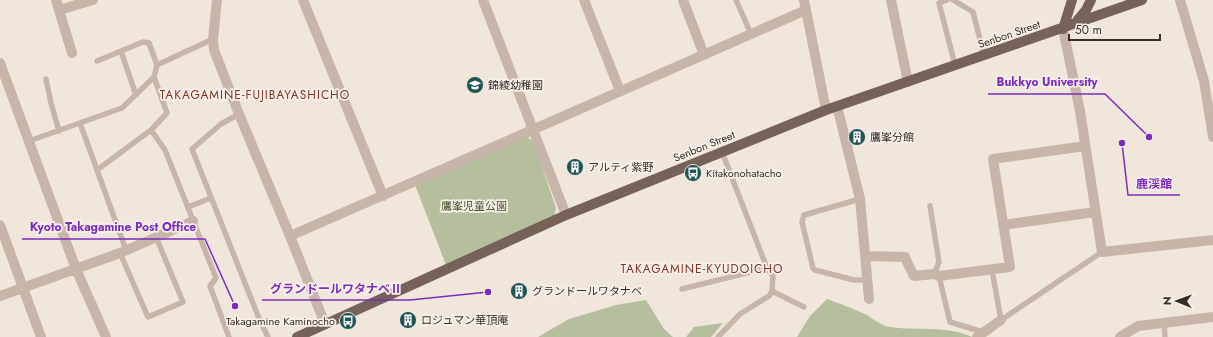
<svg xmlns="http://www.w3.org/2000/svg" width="1213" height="337" viewBox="0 0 1213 337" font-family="Jost,'Noto Sans JP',sans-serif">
  <rect width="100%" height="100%" fill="#f1e6dc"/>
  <!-- green -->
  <path fill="#b6bf9d" d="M525,137L529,138L534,143L556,208L554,217L446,265L415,185Z
    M827,299C841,304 855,309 867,315C873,319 880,324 886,326C914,332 945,324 972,337H797L810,316Z
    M646,300L664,329L673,337H538L569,319L616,305Z
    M723,323L711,337H686L694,327Z"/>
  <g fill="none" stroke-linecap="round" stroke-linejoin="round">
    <!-- service -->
    <path stroke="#c8b5a9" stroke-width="5.5" d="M736,0L751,34
      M947,0L939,3L955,65
      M953,0L973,12L984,55
      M121,51L136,95
      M97,61L143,42L149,43L157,65
      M46,79L51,103L59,131
      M239,114L221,124L192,149L260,321L268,337
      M80,123L126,250
      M151,130L165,150L216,278L210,286L229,337
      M29,141L122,108L154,77L157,65L213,39
      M97,170L151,130L167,113L154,77
      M860,199L804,215L802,222L813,268L815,270L854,280H867
      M930,206L939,262L934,274
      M188,207L211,198
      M120,253L148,317L183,302L156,237
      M992,270L1001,320L1102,252
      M939,276L950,322L983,332
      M682,289L767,268
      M772,291L804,307
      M1164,322L1165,337
      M718,337L740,314L769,296L772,291L773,276L767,268L722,152"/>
    <!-- minor -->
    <path stroke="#c8b5a9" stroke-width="10" d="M56,0L72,53
      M217,0L213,39L214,50L239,114L290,236L325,324
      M303,0L383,196
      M483,0L566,215
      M584,0L620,91
      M683,0L704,55
      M804,0L826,110
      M891,0L908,82
      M1180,0L1204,81L1213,137
      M59,10L93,0
      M1063,29L1080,111L1102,252L1213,240
      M0,63L76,269L106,337
      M837,106L860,199L869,299
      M0,225L41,337
      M1003,225L1095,212
      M290,236L806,10
      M866,256L905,257L908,264L914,276L934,274L939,276L1010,267L993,159L1085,146
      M0,296L120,253L193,221
      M977,337L1001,320
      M1120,337L1138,326L1213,317"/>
    <!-- primary -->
    <path stroke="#77625a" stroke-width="10" d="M1077,21L1086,10L1091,0
      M1063,29L1072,0
      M297,337L566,215L826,110L1142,0"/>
  </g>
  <!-- icons -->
  <defs>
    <g id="school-disc" transform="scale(0.9)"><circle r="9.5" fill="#205555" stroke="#f9f0e9"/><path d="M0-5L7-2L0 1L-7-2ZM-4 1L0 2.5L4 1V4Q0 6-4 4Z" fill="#fff"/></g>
    <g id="building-disc" transform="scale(0.9)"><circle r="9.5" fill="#205555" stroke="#f9f0e9"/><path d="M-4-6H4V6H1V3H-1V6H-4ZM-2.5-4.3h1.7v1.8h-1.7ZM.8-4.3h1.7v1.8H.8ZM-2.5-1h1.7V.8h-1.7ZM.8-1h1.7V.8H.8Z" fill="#fff"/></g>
    <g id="bus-disc" transform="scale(0.9)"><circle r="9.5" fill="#205555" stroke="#f9f0e9"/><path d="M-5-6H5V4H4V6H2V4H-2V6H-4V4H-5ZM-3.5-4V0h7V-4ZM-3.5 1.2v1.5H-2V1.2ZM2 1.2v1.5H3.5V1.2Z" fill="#fff"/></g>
  </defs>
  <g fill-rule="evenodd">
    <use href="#school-disc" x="475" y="85"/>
    <use href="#building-disc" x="857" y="137"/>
    <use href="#building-disc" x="575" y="167"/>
    <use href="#bus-disc" x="693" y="173"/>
    <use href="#building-disc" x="519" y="291"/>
    <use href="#building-disc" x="408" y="320"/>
    <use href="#bus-disc" x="348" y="321"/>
  </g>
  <g text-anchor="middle" stroke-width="3.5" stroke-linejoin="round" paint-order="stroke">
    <!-- street labels -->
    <g font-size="11" fill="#362c28" stroke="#f9f0e9">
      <text transform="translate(1009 34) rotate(-19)" y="4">Senbon Street</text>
      <text transform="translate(704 146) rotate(-22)" y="4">Senbon Street</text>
    </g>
    <!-- poi labels -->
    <g font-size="11" fill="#362c28" stroke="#f9f0e9" text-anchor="start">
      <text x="488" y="89">錦綾幼稚園</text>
      <text x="870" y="141">鷹峯分館</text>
      <text x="588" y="171">アルティ紫野</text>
      <text x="706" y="177">Kitakonohatacho</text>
      <text x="532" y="295">グランドールワタナベ</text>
      <text x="421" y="324">ロジュマン華頂庵</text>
      <text x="335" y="325" text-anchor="end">Takagamine Kaminocho</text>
    </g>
    <!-- park labels -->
    <g font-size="11" fill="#48532d" stroke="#f9f0e9">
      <text x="474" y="210">鷹峯児童公園</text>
    </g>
    <!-- neighbourhood labels -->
    <g font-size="12" letter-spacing="1" fill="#813425" stroke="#f9f0e9">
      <text x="255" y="99">TAKAGAMINE-FUJIBAYASHICHO</text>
      <text x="702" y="273">TAKAGAMINE-KYUDOICHO</text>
    </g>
  </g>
  <!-- callouts -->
  <path fill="none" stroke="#7b2cbf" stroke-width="1.5" d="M1149 137L1105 94H988M1122 143L1128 195H1180M235 306L205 239H22M488 292L410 300H262"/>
  <g fill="#7b2cbf" stroke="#f9f0e9" stroke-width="1.5">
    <circle cx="1149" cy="137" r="4"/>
    <circle cx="1122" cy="143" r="4"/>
    <circle cx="235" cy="306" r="4"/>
    <circle cx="488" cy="292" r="4"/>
  </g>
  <g font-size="12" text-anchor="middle" font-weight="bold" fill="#7b2cbf" stroke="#f9f0e9" stroke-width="3.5" stroke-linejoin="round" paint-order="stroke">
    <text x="1047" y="86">Bukkyo University</text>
    <text x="1154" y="188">鹿渓館</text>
    <text x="113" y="231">Kyoto Takagamine Post Office</text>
    <text x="336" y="293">グランドールワタナベⅡ</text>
  </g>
  <!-- north arrow -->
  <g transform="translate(1177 301) rotate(271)" stroke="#f9f0e9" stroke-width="3" paint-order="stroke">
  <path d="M0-3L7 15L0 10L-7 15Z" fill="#362c28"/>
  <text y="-6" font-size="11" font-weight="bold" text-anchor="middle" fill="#362c28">N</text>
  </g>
  <!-- scale -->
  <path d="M1069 34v6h91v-6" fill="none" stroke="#362c28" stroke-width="2"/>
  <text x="1075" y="34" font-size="12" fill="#362c28" stroke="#f9f0e9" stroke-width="3" paint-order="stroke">50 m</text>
</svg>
